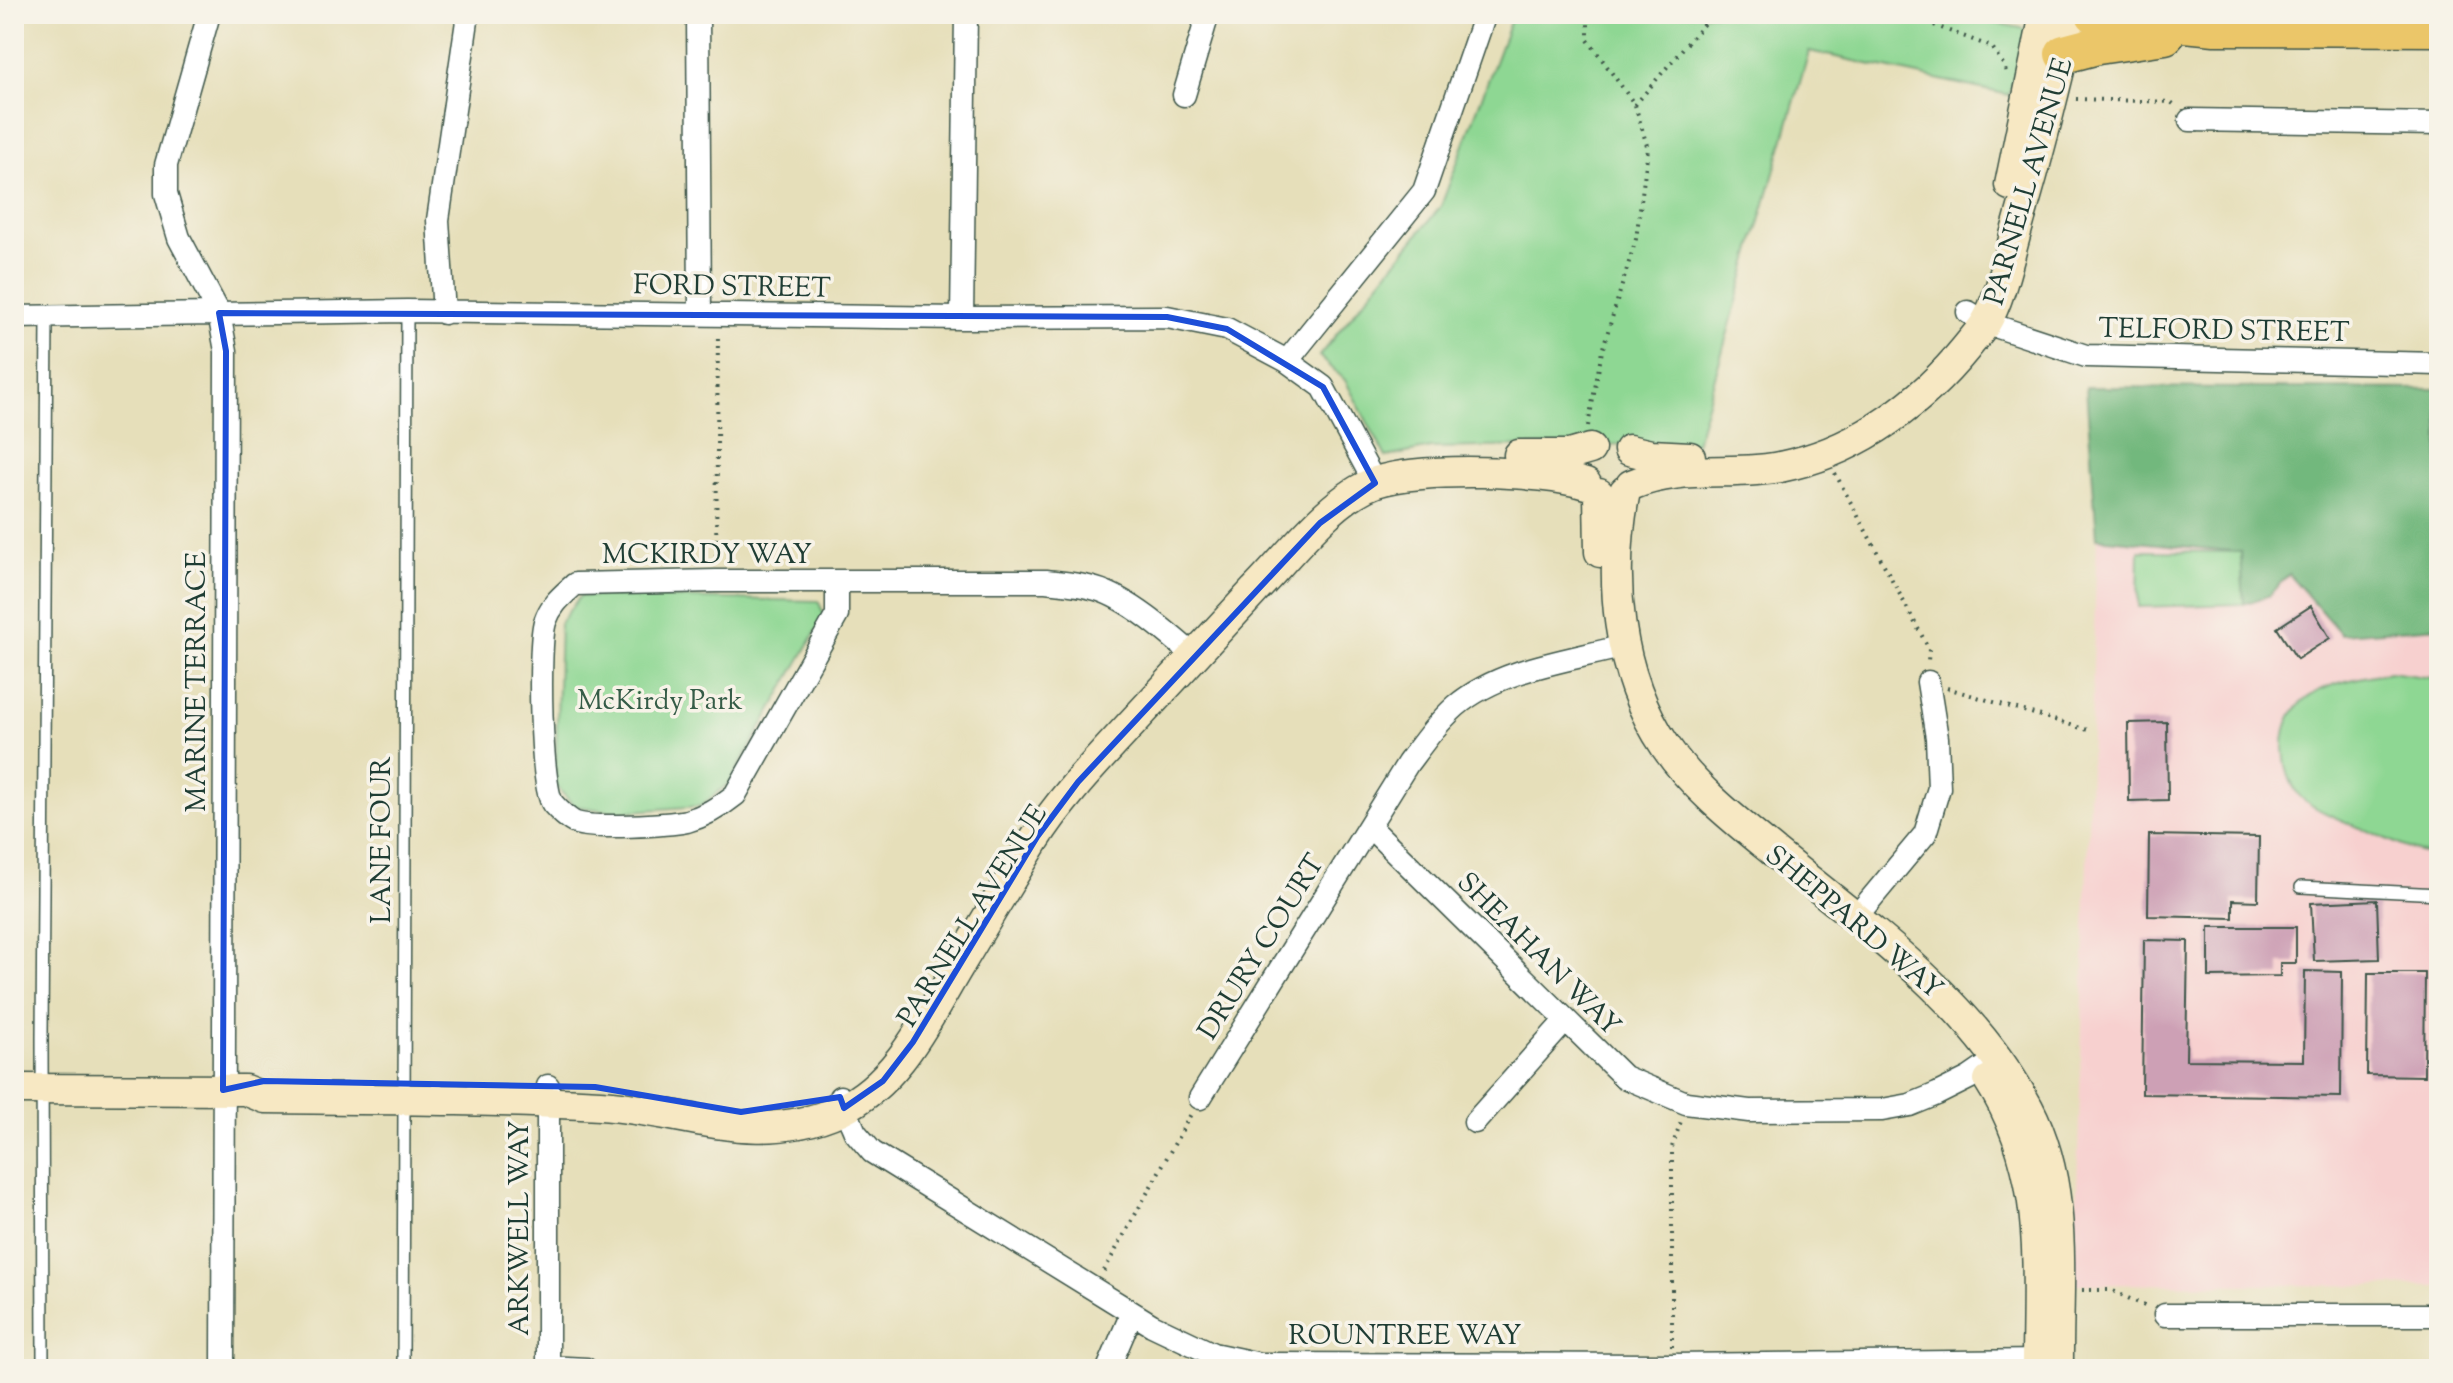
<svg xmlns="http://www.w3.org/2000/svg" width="2453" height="1383" viewBox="0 0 2453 1383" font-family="'Sorts Mill Goudy',serif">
  <rect width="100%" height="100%" fill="#f7f3e8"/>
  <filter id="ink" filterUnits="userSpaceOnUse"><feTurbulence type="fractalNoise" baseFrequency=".0125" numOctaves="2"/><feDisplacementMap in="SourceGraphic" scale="16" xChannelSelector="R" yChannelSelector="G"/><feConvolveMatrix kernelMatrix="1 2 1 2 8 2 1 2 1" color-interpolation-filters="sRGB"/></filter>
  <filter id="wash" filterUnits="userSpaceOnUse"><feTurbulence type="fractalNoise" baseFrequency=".006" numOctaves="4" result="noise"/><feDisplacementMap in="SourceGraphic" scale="32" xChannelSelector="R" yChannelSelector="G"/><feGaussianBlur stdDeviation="1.8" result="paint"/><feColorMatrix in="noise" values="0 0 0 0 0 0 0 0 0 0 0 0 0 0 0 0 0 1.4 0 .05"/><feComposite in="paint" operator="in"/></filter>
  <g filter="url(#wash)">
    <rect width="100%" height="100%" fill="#e6dfba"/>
    <!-- built -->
    <path fill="#f7d0cf" d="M2097,538L2241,552L2268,596L2289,574L2341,634L2439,627V1286L2074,1284Z"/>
    <!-- green -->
    <path fill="#8ed793" stroke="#568a64" stroke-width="2" d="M1513,14H1950L2026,29L2009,95L1809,51L1696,443L1431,448L1386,457L1345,380L1319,356L1441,206Z
      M2139,551L2241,552L2244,604L2138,607Z
      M580,596L818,601L825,616L730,782L701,806L617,812L574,806L555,785L560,623Z
      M2390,672L2439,679V855C2418,855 2394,842 2375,834C2356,826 2311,810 2299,795C2288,782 2285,765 2284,749C2282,688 2343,681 2390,672Z"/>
    <!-- forest -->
    <path fill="#72b87d" stroke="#487a58" stroke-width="2" d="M2086,387L2439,389V627L2341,634L2289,574L2268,596L2244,604L2241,552L2097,538Z"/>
    <g id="blocks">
      <!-- building -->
      <path fill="#cda0b5" d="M2311,606L2330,638L2297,659L2277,628Z
        M2167,722L2168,800L2129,801L2128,723Z
        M2149,835L2259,837L2258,901L2233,900V918L2148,916Z
        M2377,900L2379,959L2314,961L2311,903Z
        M2209,927H2296V963H2280V976L2209,977Z
        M2144,940L2188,941L2186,1060L2304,1061L2305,971L2342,972L2341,1097L2142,1094Z
        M2368,973H2425L2424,1076L2367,1075Z"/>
    </g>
  </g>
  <g filter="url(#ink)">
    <use href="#blocks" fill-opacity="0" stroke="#3d5548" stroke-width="2"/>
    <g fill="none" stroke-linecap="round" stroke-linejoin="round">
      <!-- lane casing -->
      <g stroke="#3d5548" stroke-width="14">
        <path id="lane" d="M2301,887L2439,894
          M43,1369L42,1038L47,317
          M403,1369L407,311"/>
      </g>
      <!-- street casing -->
      <g stroke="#3d5548" stroke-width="25">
        <path id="street" d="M209,14L166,165V194L179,238L219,313L226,351L223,1369
          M698,14L700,314
          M1184,95L1208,14
          M2190,120L2439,124
          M1968,312L1986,323L2086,356L2439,364
          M444,313L438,220L468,14
          M14,317L407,311L962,318L1167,317L1227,329L1287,361L1323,387L1375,483
          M962,318L966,14
          M1287,361L1424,191L1485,14
          M837,583V615L735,795C720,807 706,816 687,821C667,825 594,829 576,823C570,821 558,810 553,804C540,787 538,644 545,622C551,604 562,596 575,584L716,581H1046C1063,583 1079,584 1096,589C1128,598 1168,633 1193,655
          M1370,827L1624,1077L1686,1103L1749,1111L1882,1110L1910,1105L1937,1094L1969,1078L1998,1058
          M1855,918L1925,834L1939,788L1937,738L1928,682
          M548,1086V1369
          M840,1097L855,1132L872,1152L1152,1325L1213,1354L1260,1364L1672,1365L2053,1361
          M1200,1098L1408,763C1423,743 1437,723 1456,706C1501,668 1568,661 1624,646
          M1475,1122L1565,1021
          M2165,1315H2439
          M548,1367L586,1369
          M1108,1369L1132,1313"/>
      </g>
      <!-- secondary casing -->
      <g stroke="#3d5548" stroke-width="33">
        <path id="secondary" d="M2010,185L2045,14
          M1629,450L1651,455L1690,457
          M1519,455H1569L1590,449
          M1631,485C1685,462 1737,479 1793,464C1862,447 1922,402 1966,348C1972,340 1980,332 1985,324C2000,299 2008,260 2016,232C2037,160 2056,87 2072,14
          M1625,491C1608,576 1616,674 1666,747C1694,788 1736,821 1774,852C1866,927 1972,1001 2028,1108C2070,1188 2057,1282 2058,1369
          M1599,494L1600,552
          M1989,1080C2048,1171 2037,1267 2037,1369
          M14,1089L245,1090L265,1098C377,1099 489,1099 600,1105C685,1110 756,1148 840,1110C898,1083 927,1019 958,967C983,925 1008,883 1034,841C1061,798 1098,760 1133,722C1174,678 1214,634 1255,590C1288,557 1331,498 1376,482C1420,467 1542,470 1586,484"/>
      </g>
      <!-- highway casing -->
      <g stroke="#3d5548" stroke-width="41">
        <path id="highway" d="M2095,14L2215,26L2439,27
          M2064,54L2098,45L2165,35"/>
      </g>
      <!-- path -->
      <path stroke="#3d5548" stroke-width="4" stroke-dasharray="2 6" stroke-linecap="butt" d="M1904,14L1992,47L2005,67L2006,75
        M2076,99L2171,102L2177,107
        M1635,105L1712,14
        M1588,426L1602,351L1636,239L1648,149L1635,105L1588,40V14
        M1835,473L1929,649L1928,661
        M716,564L718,332
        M1947,688L2091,731
        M1104,1271L1191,1114
        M2082,1290H2111L2149,1308
        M1672,1347V1147L1681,1121"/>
      <!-- lane -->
      <use href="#lane" stroke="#fff" stroke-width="11"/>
      <!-- street -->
      <use href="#street" stroke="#fff" stroke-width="22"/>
      <!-- secondary -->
      <use href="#secondary" stroke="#f7e8c3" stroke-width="30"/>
      <!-- highway -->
      <use href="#highway" stroke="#ebc669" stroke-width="38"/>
    </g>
  </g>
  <!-- marked area -->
  <path fill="none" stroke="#1d4ed8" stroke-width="6" stroke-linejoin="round" d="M219,313L1167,317L1227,329L1323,387L1375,483L1320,523L1078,782L1037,837L913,1042L883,1081L844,1108L840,1097L741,1112L595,1087L264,1081L223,1090L226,351Z"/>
  <g text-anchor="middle" stroke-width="7" stroke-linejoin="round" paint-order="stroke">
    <!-- street labels -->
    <g font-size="28" fill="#1f3d34" stroke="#f7f3e8">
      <text transform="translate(2027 181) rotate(-74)" y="10">PARNELL AVENUE</text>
      <text transform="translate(732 285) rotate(1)" y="10">FORD STREET</text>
      <text transform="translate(2224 329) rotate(1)" y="10">TELFORD STREET</text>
      <text x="707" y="563">MCKIRDY WAY</text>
      <text transform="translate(195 682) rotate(-90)" y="10">MARINE TERRACE</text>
      <text transform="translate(380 840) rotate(-90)" y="10">LANE FOUR</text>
      <text transform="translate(971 915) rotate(-58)" y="10">PARNELL AVENUE</text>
      <text transform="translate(1855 921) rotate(40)" y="10">SHEPPARD WAY</text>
      <text transform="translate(1260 946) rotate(-58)" y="10">DRURY COURT</text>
      <text transform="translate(1540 953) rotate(45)" y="10">SHEAHAN WAY</text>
      <text transform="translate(518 1228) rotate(-90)" y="10">ARKWELL WAY</text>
      <text x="1405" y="1344">ROUNTREE WAY</text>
    </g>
    <!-- park labels -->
    <g font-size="28" fill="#355c47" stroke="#f7f3e8">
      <text x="660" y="709">McKirdy Park</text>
    </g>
  </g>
  <!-- margin -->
  <rect width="2453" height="1383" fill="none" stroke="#f7f3e8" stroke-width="48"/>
</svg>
